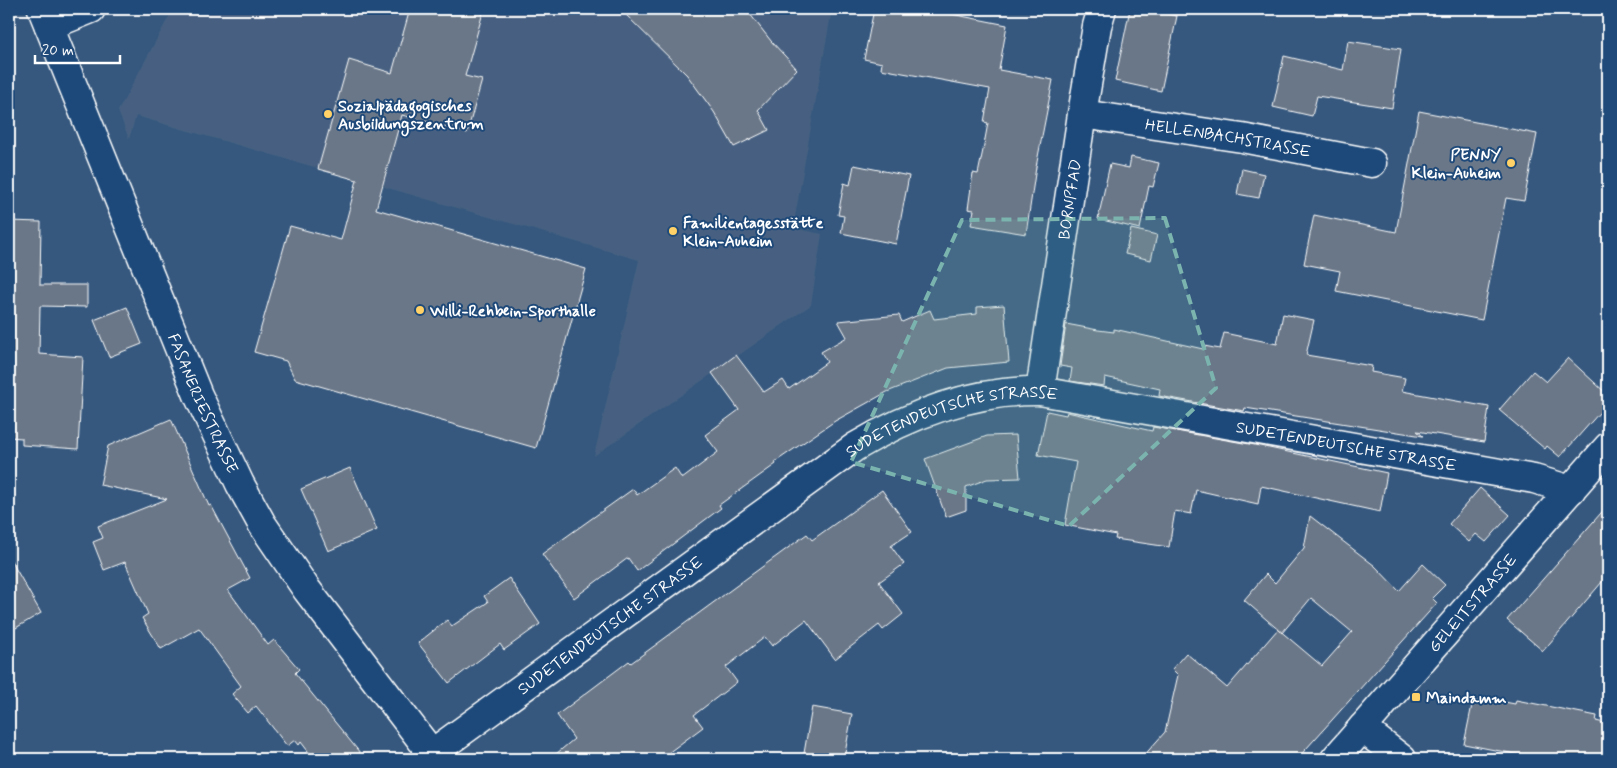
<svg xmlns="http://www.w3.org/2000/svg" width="1617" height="768" viewBox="0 0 1617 768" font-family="Mynerve,sans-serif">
  <rect width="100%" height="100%" fill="#36587e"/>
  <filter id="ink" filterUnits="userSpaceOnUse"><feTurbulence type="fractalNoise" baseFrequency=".02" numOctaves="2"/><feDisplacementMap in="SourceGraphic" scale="10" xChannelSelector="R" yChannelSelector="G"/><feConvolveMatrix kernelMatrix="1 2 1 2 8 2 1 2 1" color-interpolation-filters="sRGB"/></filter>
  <g filter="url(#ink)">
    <!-- built -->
    <path fill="#466181" d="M173,9H832L793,228L822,234L811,305L594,456L639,260L136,116L129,139L118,111Z"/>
    <!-- building -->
    <path fill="#6a7788" stroke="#fff" d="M410,9H484L465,76L482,80L467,133L402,115L376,209L586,269L536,448L295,379L286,361L254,352L290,226L341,240L357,180L318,169L349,60L392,73Z
      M620,9H746L771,41L797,69L758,110L769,130L734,147L714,112L687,75Z
      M874,9H941V12L1007,25L999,70L1053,80L1036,167L1026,234L971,225L974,210L968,209L973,173L978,174L983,150L988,123L984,122L990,89L881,69L882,63L864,59Z
      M1130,9H1143L1177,16L1161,91L1115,81Z
      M1348,41L1401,49L1392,108L1317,96L1312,116L1273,107L1284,56L1343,70Z
      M1419,111L1537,134L1524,201L1506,198L1482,320L1336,291L1340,271L1304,264L1314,215L1396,232Z
      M1131,157L1159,163L1153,187L1149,186L1140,229L1098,219L1110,164L1129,168Z
      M854,165L909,176L896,244L841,233L844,216L838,215L844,183L850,185Z
      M1242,169L1264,174L1259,198L1237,194Z
      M9,221L41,222L40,285H87V307L40,306L39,354L83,357L78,449L22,445V438L9,437Z
      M1131,229L1157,235L1151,260L1125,254Z
      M1004,305L1009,362L948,368L887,392L835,421L775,462L776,464L719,505L721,508L637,571L628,558L574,598L542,554L633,489L637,495L675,468L682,479L718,452L705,435L739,410L712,373L736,355L764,392L783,380L789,389L827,362L821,352L847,337L838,321L899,315L902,322L930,310L934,319L977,314V307Z
      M127,307L142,344L109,357L94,320Z
      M1283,314L1314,320L1306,355L1372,366L1371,372L1405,378L1402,391L1489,407L1484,442L1417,431L1423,436L1245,408L1244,411L1159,396L1160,389L1105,377L1104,386L1070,381L1072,368L1060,366L1066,324L1098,330L1114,332V329L1203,349L1204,346L1220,349L1224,333L1277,344Z
      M1568,358L1608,395V403L1560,457L1547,446L1545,449L1499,410L1533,371L1546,382Z
      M1047,411L1066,415L1067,412L1152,431L1153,427L1255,445L1387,473L1380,512L1261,486L1258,504L1196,490L1191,514L1175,511L1169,547L1115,539L1116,535L1065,525L1076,462L1038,455Z
      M171,419L209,506L211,505L250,578L228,590L268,645L274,640L299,669L295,673L365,759H314L301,742L299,745L295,740L287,746L256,706L248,713L232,694L241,686L199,628L161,649L142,618L148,614L125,562L104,570L93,542L103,538L98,526L167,499L100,485L108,446Z
      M1016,435L1020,478L987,479L966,487V510L946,517L925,459L987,436Z
      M350,468L377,530L328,551L301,489Z
      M1480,488L1510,515L1486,542L1476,534L1469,542L1449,524Z
      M882,490L912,532L891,546L904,564L879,582L903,614L883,630L879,625L835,659L806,620L772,646L765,637L726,667L737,682L694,715L703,727L660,759H550L574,739L557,715L629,661L631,663L807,534L812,540Z
      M1608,505V575L1543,651L1507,620Z
      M1310,516L1375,566L1399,591L1423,564L1445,585L1432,598L1437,603L1297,759H1141L1165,732L1178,675L1172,669L1186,653L1227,688L1278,629L1322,666L1352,632L1311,598L1282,633L1244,600L1266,574L1275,583L1304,548Z
      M9,557L41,613L9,632Z
      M509,578L540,624L504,650L500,644L449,683L418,643L447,620L452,626L488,602L484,596Z
      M1489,699L1515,704L1516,700L1597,716L1596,721L1608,724V759H1541L1464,744L1473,700L1488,703Z
      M812,707L852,714L844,759H803Z"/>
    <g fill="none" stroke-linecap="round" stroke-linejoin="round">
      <!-- minor casing -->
      <g stroke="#fff" stroke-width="31">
        <g id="minor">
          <path id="s1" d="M1082,114L1242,138L1372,163"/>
          <path id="s2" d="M1040,391L1082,114L1097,26L1102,9"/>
          <path d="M1362,728L1402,759"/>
          <path id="s3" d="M424,759L855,447C912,413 974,390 1040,391L1534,479L1571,490"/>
        </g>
      </g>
      <!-- tertiary casing -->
      <g stroke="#fff" stroke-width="31">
        <g id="tertiary">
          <path id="s4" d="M42,9L198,395L240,484L262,524L307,590L436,759"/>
          <path d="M49,26L91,9"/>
        </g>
      </g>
      <!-- secondary casing -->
      <g stroke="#fff" stroke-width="31">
        <g id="secondary">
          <path id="s5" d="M1335,759L1608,447"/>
        </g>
      </g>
      <!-- minor -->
      <use href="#minor" stroke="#1f4a7a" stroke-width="28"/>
      <!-- tertiary -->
      <use href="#tertiary" stroke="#1f4a7a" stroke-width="28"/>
      <!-- secondary -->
      <use href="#secondary" stroke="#1f4a7a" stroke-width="28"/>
    </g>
  </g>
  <!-- marked area -->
  <path fill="#7bb4af" fill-opacity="0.2" stroke="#7bb4af" stroke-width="4" stroke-dasharray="10 6" stroke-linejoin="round" d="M1165,218L1216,388L1069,526L851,462L962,220Z"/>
  <!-- markers -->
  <g fill="#ffd166" stroke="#1f4a7a" stroke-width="2">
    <circle cx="328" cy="114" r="5"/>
    <circle cx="1511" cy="163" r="5"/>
    <circle cx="673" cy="231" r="5"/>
    <circle cx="420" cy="310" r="5"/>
    <rect x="1411" y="692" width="10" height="10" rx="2.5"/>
  </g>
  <g text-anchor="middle" stroke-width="4" stroke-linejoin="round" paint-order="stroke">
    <!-- poi labels -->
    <g font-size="16" font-weight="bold" fill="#fff" stroke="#1f4a7a" text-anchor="start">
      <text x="338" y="111">Sozialpädagogisches<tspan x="338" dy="18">Ausbildungszentrum</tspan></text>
      <text x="1501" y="160" text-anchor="end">PENNY<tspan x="1501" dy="18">Klein-Auheim</tspan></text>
      <text x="683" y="228">Familientagesstätte<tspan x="683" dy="18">Klein-Auheim</tspan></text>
      <text x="430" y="316">Willi-Rehbein-Sporthalle</text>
      <text x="1426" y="703">Maindamm</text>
    </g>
    <!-- street labels -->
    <g font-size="16" fill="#fff" stroke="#1f4a7a">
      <text dy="6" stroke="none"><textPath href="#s1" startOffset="148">HELLENBACHSTRASSE</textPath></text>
      <text dy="6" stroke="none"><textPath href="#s2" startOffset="194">BORNPFAD</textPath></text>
      <text dy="6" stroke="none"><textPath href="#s4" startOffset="426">FASANERIESTRASSE</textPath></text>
      <text dy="6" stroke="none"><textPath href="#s3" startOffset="634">SUDETENDEUTSCHE STRASSE</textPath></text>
      <text dy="6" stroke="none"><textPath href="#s3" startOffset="1039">SUDETENDEUTSCHE STRASSE</textPath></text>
      <text dy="6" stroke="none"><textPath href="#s5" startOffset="208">GELEITSTRASSE</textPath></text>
      <text dy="6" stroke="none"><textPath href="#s3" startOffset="229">SUDETENDEUTSCHE STRASSE</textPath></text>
    </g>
  </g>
  <!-- margin -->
  <rect width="1617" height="768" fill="none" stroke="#1f4a7a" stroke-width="30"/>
  <rect x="15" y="15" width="1587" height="738" fill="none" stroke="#fff" stroke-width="2" filter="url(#ink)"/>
  <!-- scale -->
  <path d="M35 55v8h85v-8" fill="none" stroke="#ffffff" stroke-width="2.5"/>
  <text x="42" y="55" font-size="15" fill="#ffffff" stroke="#1f4a7a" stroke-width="4" paint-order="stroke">20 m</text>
</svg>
